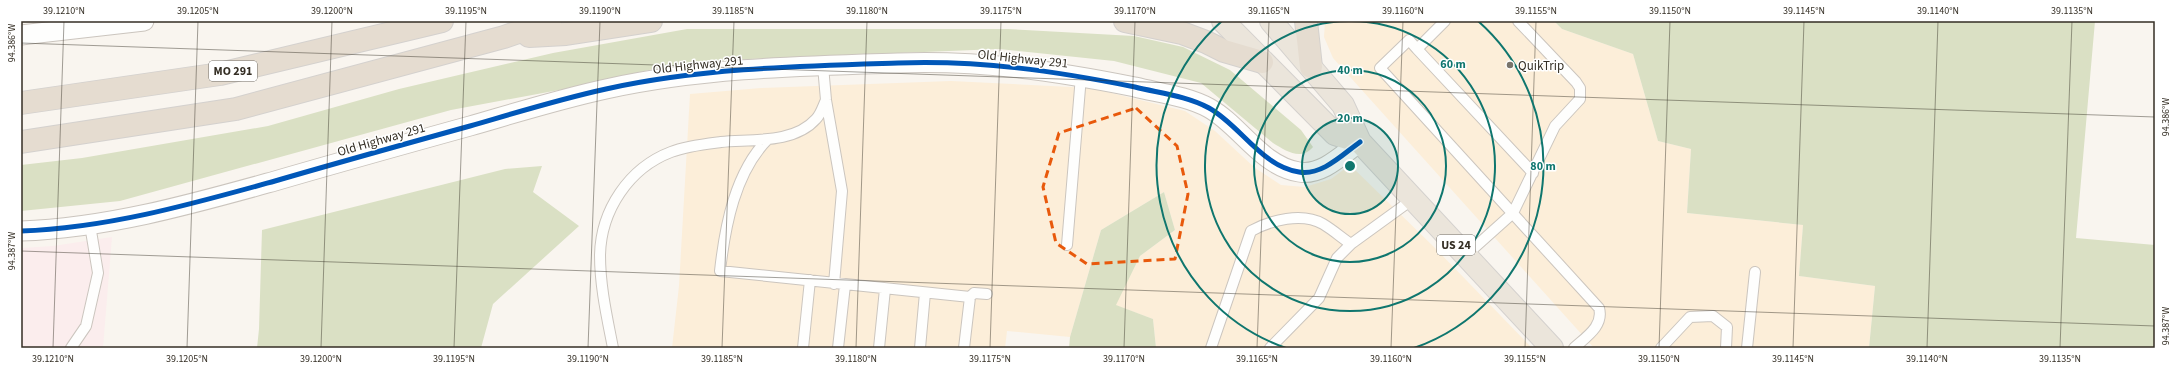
<svg xmlns="http://www.w3.org/2000/svg" width="2176" height="369" viewBox="0 0 2176 369" font-family="'Source Sans 3',sans-serif">
  <rect width="100%" height="100%" fill="#f9f5ef"/>
  <!-- built -->
  <path fill="#fceed9" d="M1325,21H1554L1562,29L1633,54L1658,141L1691,149L1687,213L1803,225L1799,276L1875,286L1869,348H1594L1333,58L1324,37Z
    M951,81L1091,88L1185,111L1215,131L1255,168L1281,185L1305,187L1331,179L1350,165L1435,248L1532,348H1156L1153,319L1115,305L1140,256L1175,230L1164,192L1101,230L1070,337L1007,331L1005,348H672L679,286L690,94L761,88Z"/>
  <!-- industrial -->
  <path fill="#fbeded" d="M112,237L103,348H21V248L53,246Z"/>
  <!-- green -->
  <path fill="#dae0c4" d="M1554,21H2095L2076,238L2155,245V348H1869L1875,286L1799,276L1803,225L1687,213L1691,149L1658,141L1633,54L1562,29Z
    M687,29H1008L1134,36L1183,47L1230,70L1301,130L1313,147C1301,161 1286,151 1273,143L1201,83L1114,61L999,49L749,59L666,66L586,85L451,110L120,201L21,211V165L82,158L268,126L399,89L553,53Z
    M542,166L533,192L579,226L493,304L481,348H257L259,329L262,230L505,169Z
    M1164,192L1175,230L1140,256L1116,305L1153,319L1156,348H1069L1070,337L1101,230Z"/>
  <g fill="none" stroke-linecap="round" stroke-linejoin="round">
    <!-- service casing -->
    <g stroke="#cbc5be" stroke-width="12">
      <path id="service" d="M1445,21L1417,49L1533,173
        M1417,49L1409,40L1380,68L1599,308C1604,326 1586,337 1574,348
        M823,66L826,100L842,191L834,284
        M768,139C735,172 725,226 720,271L970,297L974,293L987,294
        M1067,245L1081,76
        M1465,256L1513,213L1555,126L1580,99V88L1576,82L1518,21
        M71,348L86,326L98,273L90,225
        M613,348C607,317 600,287 600,255C601,210 629,168 671,152C686,146 705,144 721,142C751,139 794,144 816,119C821,114 823,106 826,100
        M803,348L810,280
        M838,348L845,285
        M879,348L885,289
        M920,348L925,293
        M964,348L970,297
        M1211,348L1251,231C1271,220 1302,212 1323,224C1333,230 1342,238 1351,244
        M1270,348L1319,298L1337,258L1351,244L1413,199
        M1661,348L1690,317L1713,316L1727,327L1726,348
        M1747,348L1755,272"/>
    </g>
    <!-- minor casing -->
    <g stroke="#cbc5be" stroke-width="21">
      <path id="minor" d="M21,35L144,21
        M21,231C108,228 192,204 275,181C340,162 405,144 470,126C515,113 560,99 606,89C701,68 801,66 898,63C980,60 1055,71 1135,87C1159,93 1187,96 1209,108C1240,125 1261,166 1299,172C1322,176 1343,154 1360,142"/>
    </g>
    <!-- primary casing -->
    <g stroke="#d4d1ce" stroke-width="24">
      <path id="primary" d="M1223,21L1335,134L1360,142
        M1271,21L1343,105L1360,142L1552,348"/>
    </g>
    <!-- trunk casing -->
    <g stroke="#d4d1ce" stroke-width="24">
      <path id="trunk" d="M1125,21L1182,33L1206,42L1224,51L1262,62
        M1306,21L1311,67
        M529,36L566,34L651,21
        M21,103L220,74L442,21
        M21,142L236,109L504,37L550,21"/>
    </g>
    <!-- service -->
    <use href="#service" stroke="#fefefd" stroke-width="10"/>
    <!-- minor -->
    <use href="#minor" stroke="#fefefd" stroke-width="19"/>
    <!-- primary -->
    <use href="#primary" stroke="#ebe5db" stroke-width="22"/>
    <!-- trunk -->
    <use href="#trunk" stroke="#e5dcd0" stroke-width="22"/>
    <!-- cycleway casing -->
    <g stroke="#fff" stroke-width="8">
      <path id="cycleway" d="M21,231C108,228 192,204 275,181C340,162 405,144 470,126C515,113 560,99 606,89C701,68 801,66 898,63C980,60 1055,71 1135,87C1159,93 1187,96 1209,108C1240,125 1261,166 1299,172C1322,176 1343,154 1360,142"/>
    </g>
    <!-- cycleway -->
    <use href="#cycleway" stroke="#0057b8" stroke-width="5"/>
  </g>
  <!-- marked area -->
  <path fill="none" stroke="#e8590c" stroke-width="3" stroke-dasharray="8 5" stroke-linejoin="round" d="M1136,108L1177,146L1188,194L1175,259L1087,264L1056,243L1043,187L1059,133Z"/>
  <!-- ticks -->
  <path fill="none" stroke="#342e24" stroke-width="1" stroke-opacity="0.45" d="M21,43L2155,117M21,251L2155,326M53,348L64,21M187,348L198,21M321,348L332,21M454,348L466,21M588,348L600,21M722,348L734,21M856,348L867,21M990,348L1001,21M1124,348L1135,21M1257,348L1269,21M1391,348L1403,21M1525,348L1536,21M1659,348L1670,21M1793,348L1804,21M1927,348L1938,21M2060,348L2072,21"/>
  <!-- distance rings -->
  <circle cx="1350" cy="166" r="48" fill="#0f766e" fill-opacity=".12"/>
  <g fill="none" stroke="#0f766e" stroke-width="2">
    <circle cx="1350" cy="166" r="48"/>
    <circle cx="1350" cy="166" r="96"/>
    <path d="M1351 21A145 145 0 1 1 1349 21"/>
    <path d="M1286 348A193 193 0 0 1 1222 21M1478 21A193 193 0 0 1 1414 348"/>
  </g>
  <!-- markers -->
  <circle fill="#79746b" stroke="#fff" stroke-width="1.5" cx="1510" cy="65" r="4"/>
  <g text-anchor="middle" stroke-width="3" stroke-linejoin="round" paint-order="stroke">
    <!-- shield labels -->
    <g fill="#fff" stroke="#716d66" stroke-width="1">
      <rect x="209" y="61" width="48" height="20" rx="3"/>
      <rect x="1437" y="235" width="38" height="20" rx="3"/>
    </g>
    <g font-size="12" font-weight="bold" fill="#342e24">
      <text x="233" y="75">MO 291</text>
      <text x="1456" y="249">US 24</text>
    </g>
    <!-- street labels -->
    <g font-size="13" fill="#342e24" stroke="#fff">
      <text transform="translate(1023 58) rotate(6)" y="5">Old Highway 291</text>
      <text transform="translate(698 64) rotate(-6)" y="5">Old Highway 291</text>
      <text transform="translate(381 139) rotate(-16)" y="5">Old Highway 291</text>
    </g>
    <!-- poi labels -->
    <g font-size="13" fill="#342e24" stroke="#fff" text-anchor="start">
      <text x="1518" y="70">QuikTrip</text>
    </g>
  </g>
  <circle cx="1350" cy="166" r="6" fill="#0f766e" stroke="#fff" stroke-width="2"/>
  <g font-size="12" text-anchor="middle" font-weight="bold" fill="#0f766e" stroke="#fff" stroke-width="3" stroke-linejoin="round" paint-order="stroke">
    <text x="1453" y="68">60 m</text>
    <text x="1350" y="74">40 m</text>
    <text x="1350" y="122">20 m</text>
    <text x="1543" y="170">80 m</text>
  </g>
  <!-- border -->
  <rect width="2176" height="369" fill="none" stroke="#ffffff" stroke-width="44"/>
  <rect x="22" y="22" width="2132" height="325" fill="none" stroke="#342e24" stroke-width="1.5"/>
  <g font-size="10" text-anchor="middle" fill="#342e24">
    <text x="64" y="14">39.1210°N</text>
    <text x="198" y="14">39.1205°N</text>
    <text x="332" y="14">39.1200°N</text>
    <text x="466" y="14">39.1195°N</text>
    <text x="600" y="14">39.1190°N</text>
    <text x="733" y="14">39.1185°N</text>
    <text x="867" y="14">39.1180°N</text>
    <text x="1001" y="14">39.1175°N</text>
    <text x="1135" y="14">39.1170°N</text>
    <text x="1269" y="14">39.1165°N</text>
    <text x="1403" y="14">39.1160°N</text>
    <text x="1536" y="14">39.1155°N</text>
    <text x="1670" y="14">39.1150°N</text>
    <text x="1804" y="14">39.1145°N</text>
    <text x="1938" y="14">39.1140°N</text>
    <text x="2072" y="14">39.1135°N</text>
    <text transform="translate(11 43) rotate(-90)" y="4">94.386°W</text>
    <text transform="translate(2165 117) rotate(-90)" y="4">94.386°W</text>
    <text transform="translate(11 251) rotate(-90)" y="4">94.387°W</text>
    <text transform="translate(2165 326) rotate(-90)" y="4">94.387°W</text>
    <text x="53" y="362">39.1210°N</text>
    <text x="187" y="362">39.1205°N</text>
    <text x="321" y="362">39.1200°N</text>
    <text x="454" y="362">39.1195°N</text>
    <text x="588" y="362">39.1190°N</text>
    <text x="722" y="362">39.1185°N</text>
    <text x="856" y="362">39.1180°N</text>
    <text x="990" y="362">39.1175°N</text>
    <text x="1124" y="362">39.1170°N</text>
    <text x="1257" y="362">39.1165°N</text>
    <text x="1391" y="362">39.1160°N</text>
    <text x="1525" y="362">39.1155°N</text>
    <text x="1659" y="362">39.1150°N</text>
    <text x="1793" y="362">39.1145°N</text>
    <text x="1927" y="362">39.1140°N</text>
    <text x="2060" y="362">39.1135°N</text>
  </g>
</svg>
